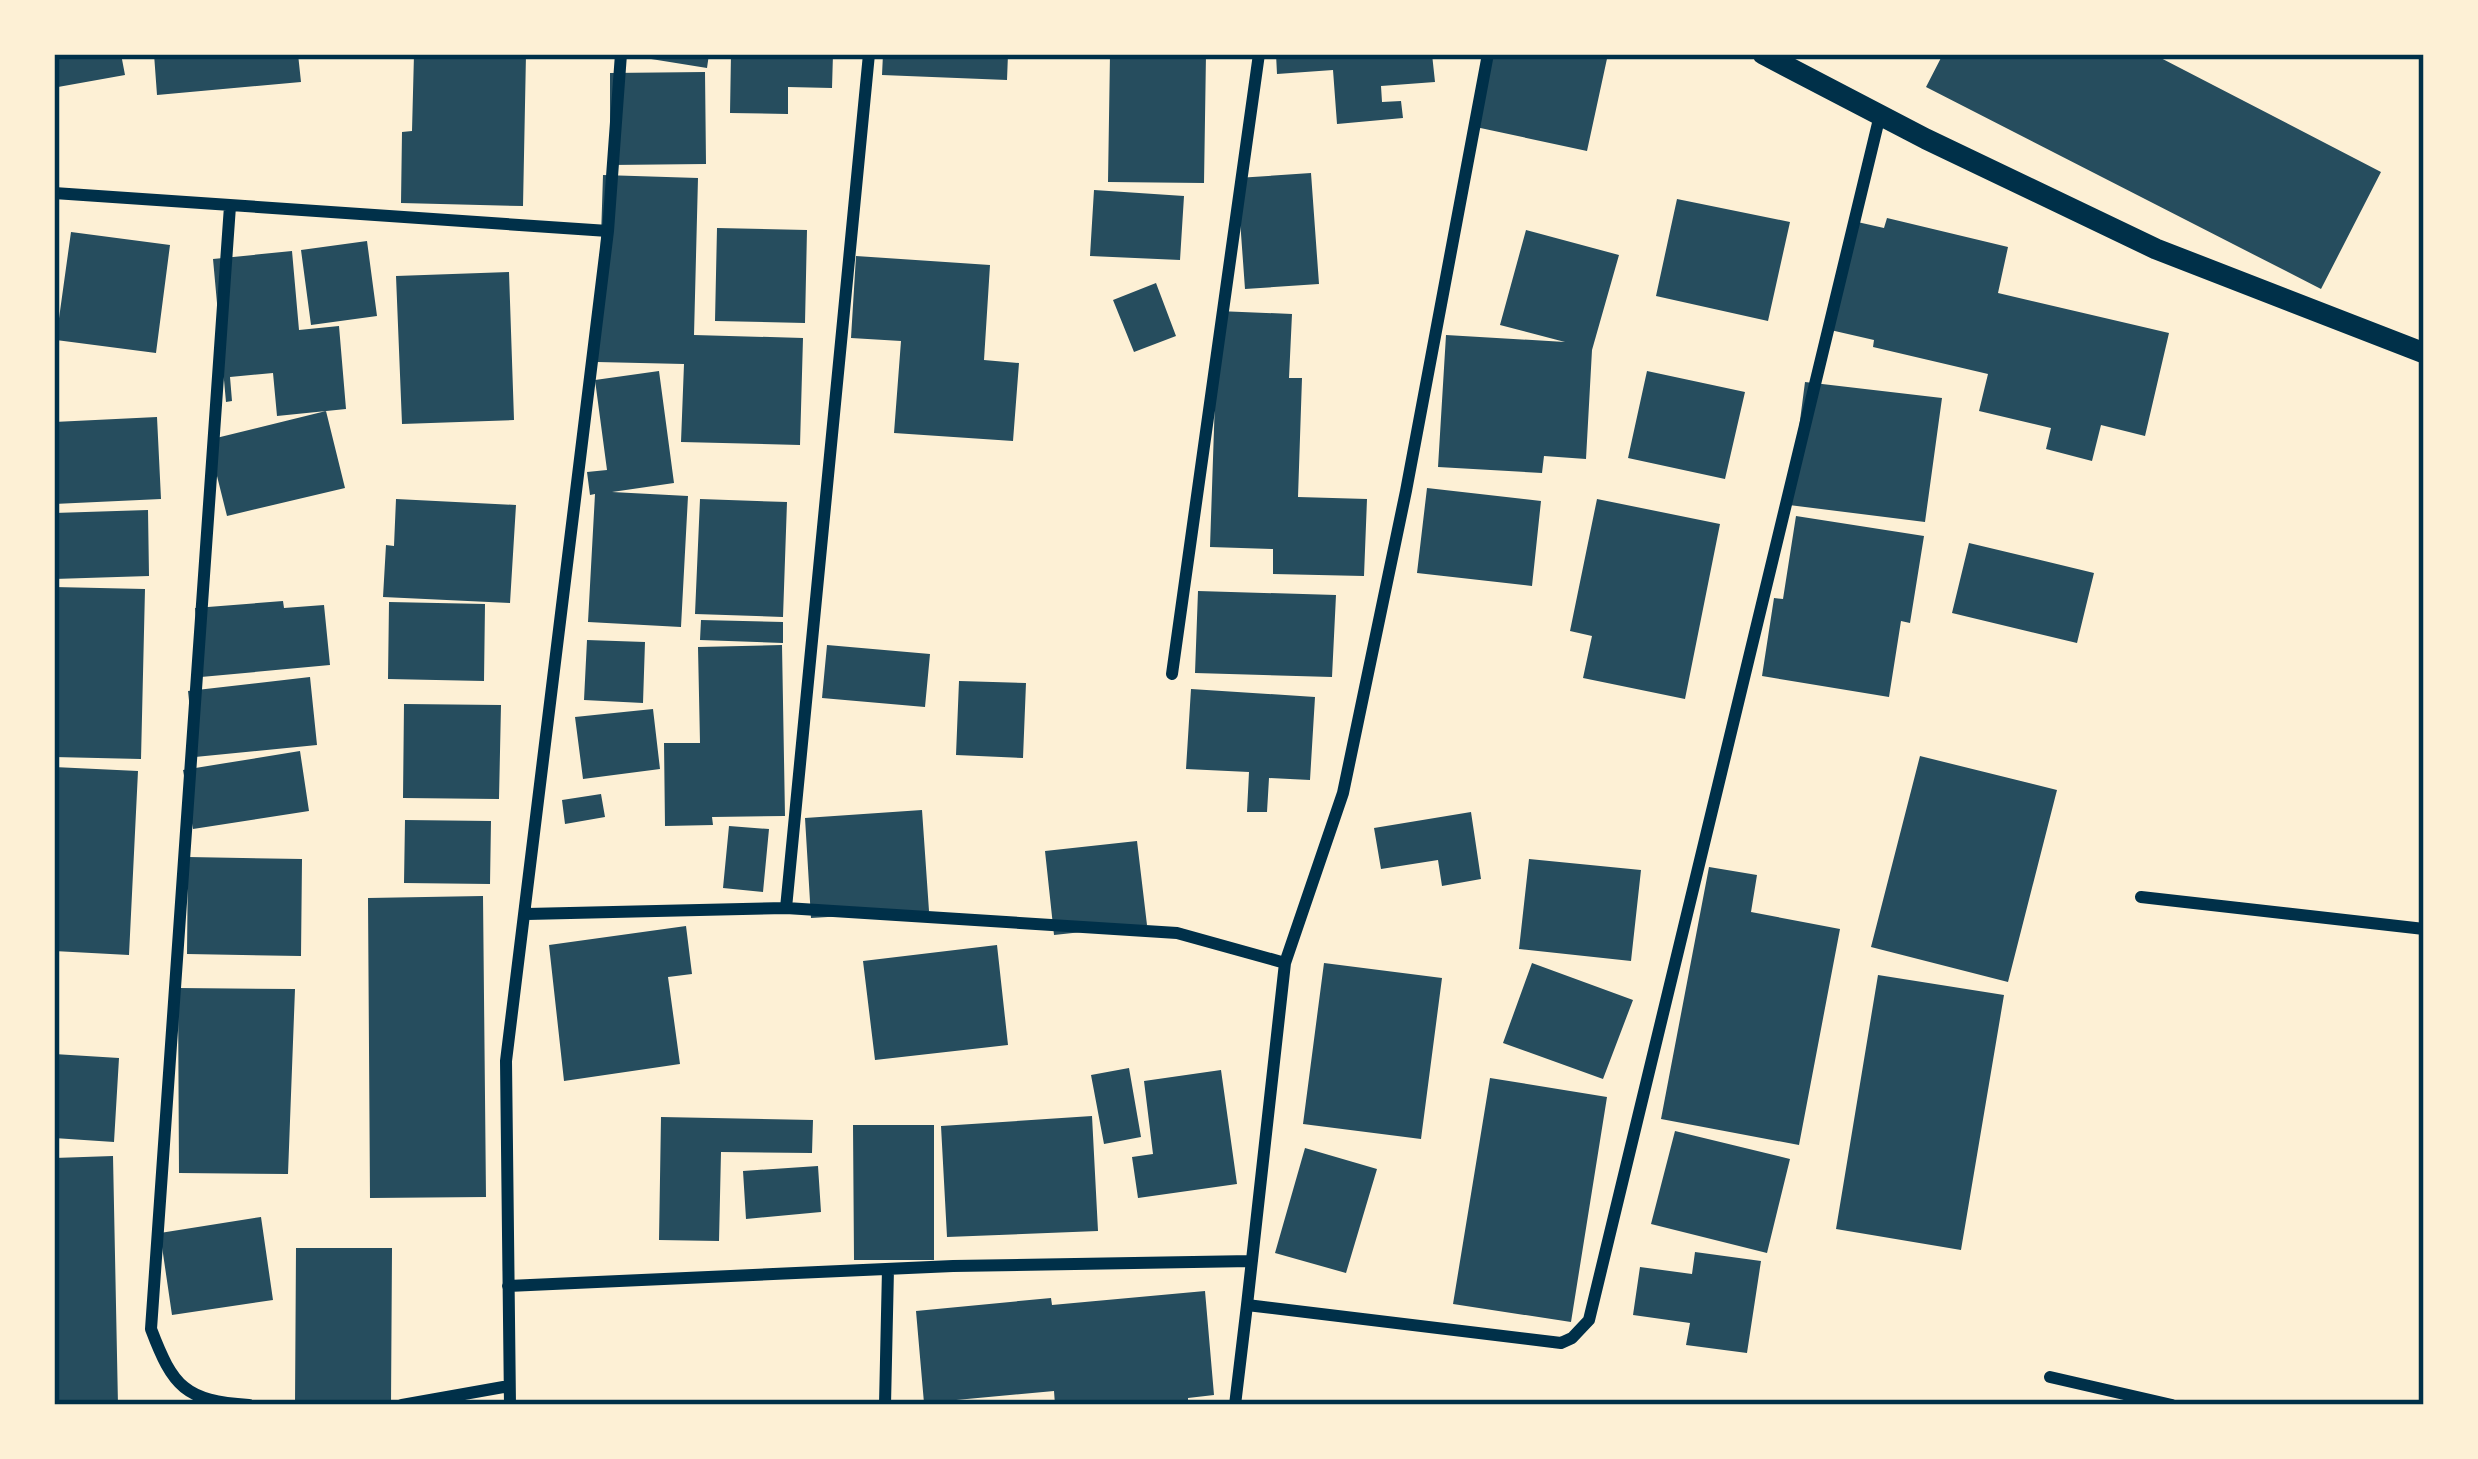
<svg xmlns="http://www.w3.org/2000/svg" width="2478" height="1459" viewBox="0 0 2478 1459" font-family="Poppins,sans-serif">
  <rect width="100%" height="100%" fill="#fdf0d5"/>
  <!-- building -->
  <path fill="#264d5e" d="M54,54H121L125,75L58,87Z
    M154,54H298L301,82L157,95Z
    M414,54H526L523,206L401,203L402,132L412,131Z
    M620,54H709L707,68Z
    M731,54H833L832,88L788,87V114L730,113Z
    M883,54H1008L1007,80L882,75Z
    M1110,54H1206L1204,183L1108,182Z
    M1276,54H1432L1435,82L1381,86L1382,102L1401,101L1403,118L1337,124L1333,70L1277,74Z
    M1487,54H1608L1587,151L1471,126Z
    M1943,54H2088L2097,58L2099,54H2153L2381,172L2321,289L1926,87Z
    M705,72L706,164L610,165V73Z
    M1311,173L1319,284L1245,289L1237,178Z
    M603,175L698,178L694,335L803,338L800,445L681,442L684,364L597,362Z
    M1094,190L1184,196L1180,260L1090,256Z
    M1677,199L1790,222L1768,321L1656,296Z
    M1887,218L2008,247L1998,293L2169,333L2145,436L2101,425L2092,461L2046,449L2051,428L1979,411L1988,374L1873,347L1874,340L1826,329L1853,221L1884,228Z
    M717,228L807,230L805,323L715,321Z
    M1526,230L1619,255L1592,350L1586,459L1544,456L1542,473L1438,467L1446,335L1565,342L1500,325Z
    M71,232L170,245L156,353L56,340Z
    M367,241L377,316L311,325L301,250Z
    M292,251L299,330L339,326L346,409L277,416L273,373L230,377L232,401L226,402L213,259Z
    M856,256L990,265L984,360L1019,363L1013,441L894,433L901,341L851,338Z
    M509,272L514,420L402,424L396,276Z
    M1156,283L1176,336L1134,352L1113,300Z
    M1218,311L1292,314L1289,378H1302L1298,497L1367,499L1364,576L1273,574V549L1210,547Z
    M659,371L674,483L612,492L688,496L681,627L588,622L595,494L590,495L587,472L607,470L595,380Z
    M1647,371L1745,392L1725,479L1628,458Z
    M1805,382L1942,398L1925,522L1789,505Z
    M326,411L345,488L227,516L208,440Z
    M157,417L161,499L54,504V422Z
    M1427,488L1541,501L1532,586L1417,573Z
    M396,499L516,505L510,603L383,597L386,545L394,546Z
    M700,499L787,502L783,617L695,614Z
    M1597,499L1720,524L1685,699L1583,678L1592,636L1570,631Z
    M148,510L149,576L54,579V513Z
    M1796,516L1924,536L1910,623L1901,621L1889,697L1762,676L1774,598L1783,599Z
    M1969,543L2094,573L2077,643L1952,613Z
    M54,587L145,589L141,759L54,757Z
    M1198,591L1336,595L1332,677L1195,673Z
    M283,601L284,608L324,605L330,665L201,677L195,608Z
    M389,602L485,604L484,681L388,679Z
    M701,620L783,622V643L700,640Z
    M587,640L645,642L643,703L584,700Z
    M782,645L785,816L712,817L713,825L665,826L664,743H700L698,647Z
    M827,645L930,654L925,707L822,698Z
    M310,677L317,745L195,757L188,691Z
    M959,681L1026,683L1023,758L956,755Z
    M1191,689L1315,697L1310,780L1269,778L1267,812H1247L1249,772L1186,769Z
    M404,704L501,705L499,799L403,798Z
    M653,709L660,769L583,779L575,717Z
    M300,751L309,811L193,829L183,770Z
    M1920,756L2057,790L2008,982L1871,947Z
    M54,767L138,771L129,955L54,951Z
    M601,794L605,817L565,824L562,800Z
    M922,810L929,911L811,918L805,818Z
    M1471,812L1481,879L1442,886L1438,860L1381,869L1374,828Z
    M405,820L491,821L490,884L404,883Z
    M729,826L769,829L763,892L723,888Z
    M1137,841L1147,925L1054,935L1045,851Z
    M188,857L302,859L301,956L187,954Z
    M1529,859L1641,870L1631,961L1519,949Z
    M1709,867L1757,875L1751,912L1840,929L1799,1145L1661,1119Z
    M483,896L486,1197L370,1198L368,898Z
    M686,926L692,974L668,977L680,1064L564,1081L549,945Z
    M997,945L1008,1045L875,1060L863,961Z
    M1324,963L1442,978L1421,1139L1303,1124Z
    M1532,963L1633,1000L1603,1079L1503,1043Z
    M1878,975L2004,995L1961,1250L1836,1229Z
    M178,988L295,989L288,1174L179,1173Z
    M54,1054L119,1058L114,1142L54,1138Z
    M1129,1068L1141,1137L1104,1144L1091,1075Z
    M1221,1070L1237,1184L1138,1198L1132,1157L1153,1154L1144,1081Z
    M1490,1078L1607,1097L1571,1322L1453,1304Z
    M1092,1116L1098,1231L947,1237L941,1126Z
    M661,1117L813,1120L812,1153L721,1152L719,1241L659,1240Z
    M853,1125H934V1260H854Z
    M1675,1131L1790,1159L1767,1253L1651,1224Z
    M1305,1148L1377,1169L1346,1273L1275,1253Z
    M113,1156L118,1405H54V1158Z
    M818,1166L821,1212L746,1219L743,1171Z
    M261,1217L273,1300L172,1315L160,1233Z
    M296,1248H392L391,1405H295Z
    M1695,1252L1761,1261L1747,1353L1686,1345L1690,1323L1633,1315L1640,1267L1692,1274Z
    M1205,1291L1214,1395L1188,1398V1405H1055L1054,1391L924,1403L916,1311L1051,1298L1052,1305Z"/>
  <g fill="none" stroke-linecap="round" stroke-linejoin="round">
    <!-- minor -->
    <path stroke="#003049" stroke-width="12" d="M1488,54L1406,491L1343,793L1285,963L1247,1305L1561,1343L1572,1338L1589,1320L1880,115
      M54,193L608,231
      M230,206L151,1329C173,1387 185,1401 249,1405
      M1172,674L1259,54
      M2141,897L2424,929
      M786,908L869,54
      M527,914L786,908L1177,933L1285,963
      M508,1286L953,1266L1252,1261
      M2050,1377L2172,1405
      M402,1405L509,1386
      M510,1405L506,1061L608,231L621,54
      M885,1405L888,1269
      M1235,1405L1247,1305"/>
    <!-- tertiary -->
    <path stroke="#003049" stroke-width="21" d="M1763,54L1926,139L2156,249L2424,353"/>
  </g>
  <!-- border -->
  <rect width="2478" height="1459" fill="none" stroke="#fdf0d5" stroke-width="114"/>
  <rect x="57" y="57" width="2364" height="1345" fill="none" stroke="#003049" stroke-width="4.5"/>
</svg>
